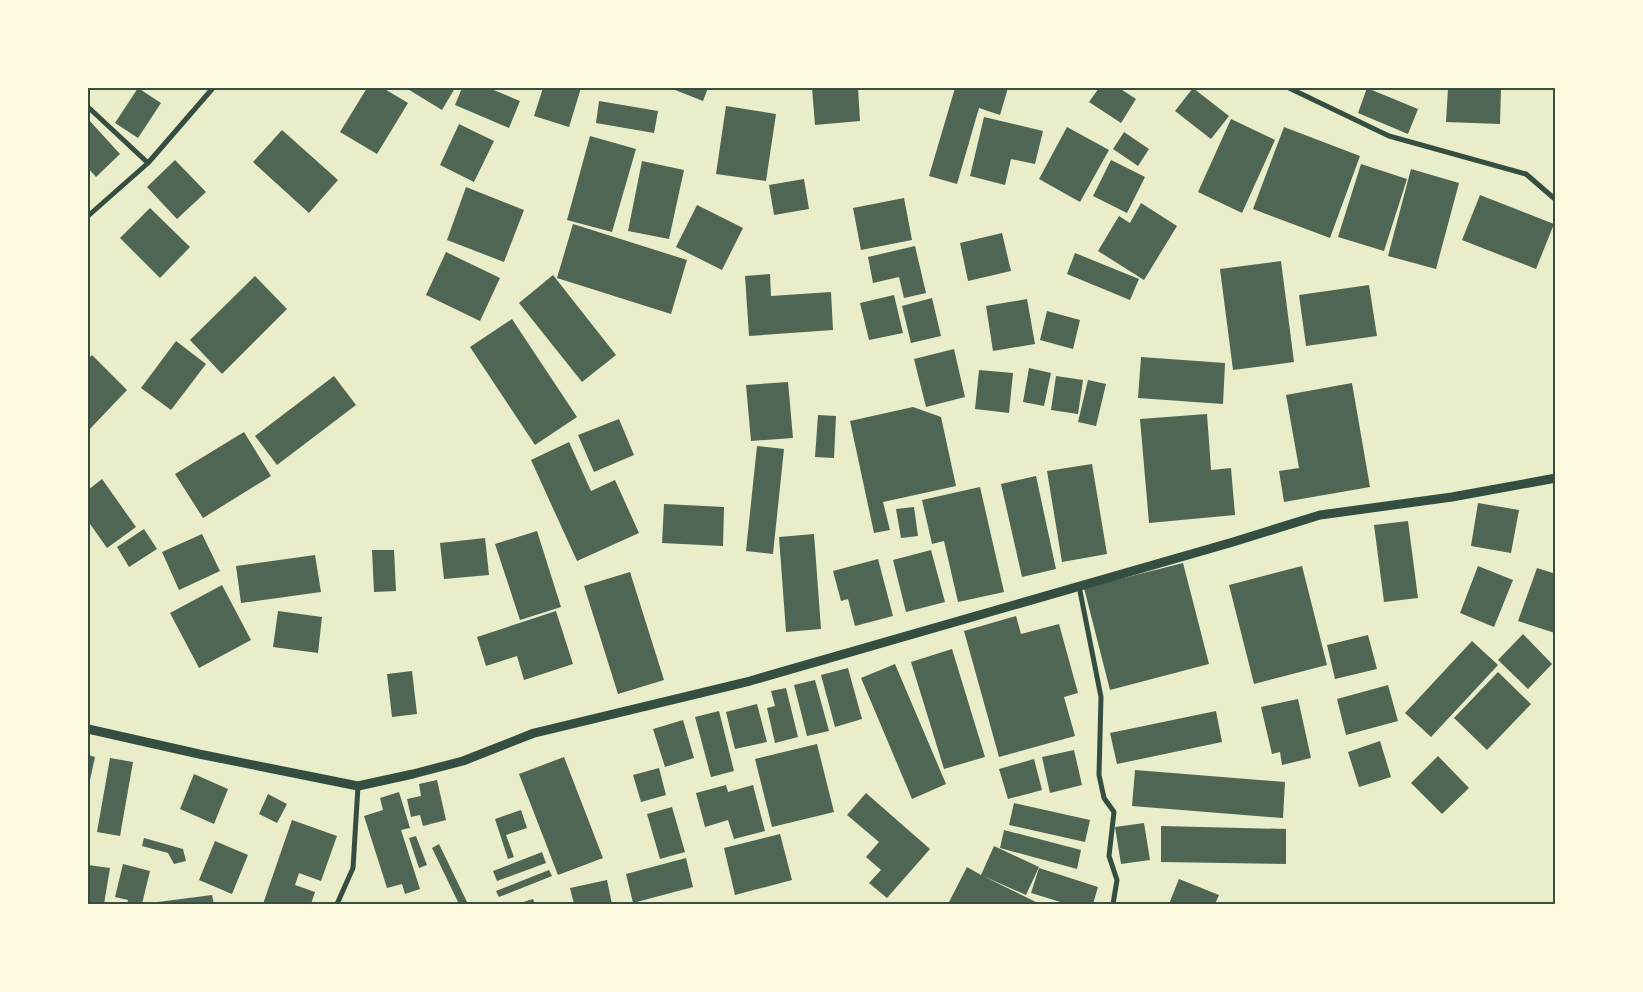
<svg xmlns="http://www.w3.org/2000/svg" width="1643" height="992" viewBox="0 0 1643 992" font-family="Commissioner,sans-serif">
  <rect width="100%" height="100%" fill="#e9edc9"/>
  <!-- building -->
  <path fill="#4f6655" d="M138,88L161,103L138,138L115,123Z
    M367,88H383L408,103L377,154L340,132Z
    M406,88H455L442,110Z
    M462,88H489L520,101L509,128L455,105Z
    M543,88H581L569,127L534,116Z
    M670,88H708L703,101Z
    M812,88H858L860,121L815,125Z
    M955,88H1008L1000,115L979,108L957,184L929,176Z
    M1099,88H1119L1136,99L1121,123L1089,102Z
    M1193,88L1229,116L1211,139L1175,111Z
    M1367,88L1418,109L1408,134L1358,113Z
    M1448,88H1501L1500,124L1446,122Z
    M599,101L658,111L654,133L596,123Z
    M726,106L776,114L766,181L716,174Z
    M984,117L1043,131L1035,164L1011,159L1005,185L970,176Z
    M88,119L120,154L96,177L88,168Z
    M1231,119L1275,140L1242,213L1198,192Z
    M459,124L494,141L474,182L440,165Z
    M1067,127L1109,150L1080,202L1039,179Z
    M1284,127L1360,156L1330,238L1253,209Z
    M282,130L338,180L309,213L253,162Z
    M1124,132L1149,149L1138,166L1113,149Z
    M590,136L636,149L612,232L567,220Z
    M175,160L206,192L177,219L147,187Z
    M1111,160L1145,177L1127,213L1093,196Z
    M642,161L684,170L669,239L628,231Z
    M1361,164L1407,179L1384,251L1338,237Z
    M1411,169L1459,183L1436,269L1388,256Z
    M804,179L809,209L774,215L769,185Z
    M466,187L524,210L504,262L447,240Z
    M1480,195L1554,224L1536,269L1462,240Z
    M904,198L912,240L861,250L853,208Z
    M1141,203L1177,226L1144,280L1098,251L1119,216L1130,223Z
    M697,205L743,228L722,270L676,247Z
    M150,208L190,247L160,278L120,238Z
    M573,224L687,260L671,314L557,278Z
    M1002,233L1011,271L968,281L960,243Z
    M915,246L926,293L904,298L899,277L873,283L868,257Z
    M446,252L500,278L480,321L426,295Z
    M1075,253L1139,279L1130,300L1067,274Z
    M1281,261L1294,362L1233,370L1220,269Z
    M770,274L771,296L831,292L833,330L749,336L745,276Z
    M553,275L616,355L582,382L519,303Z
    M255,276L287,309L222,374L190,340Z
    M1369,285L1377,336L1306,346L1299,295Z
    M894,295L903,333L869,340L860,303Z
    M932,298L941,336L911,343L902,306Z
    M1027,299L1035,344L993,351L986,306Z
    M1047,311L1080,320L1073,349L1040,340Z
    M512,319L577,417L535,445L470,347Z
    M176,341L206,364L171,410L141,388Z
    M954,349L965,397L926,407L914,359Z
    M92,355L127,390L88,431V359Z
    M1141,357L1225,363L1223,404L1138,398Z
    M1029,368L1051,373L1044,406L1023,402Z
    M979,370L1013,373L1009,413L975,409Z
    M334,376L356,405L277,465L255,436Z
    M1056,376L1083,380L1078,414L1051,410Z
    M1088,380L1106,384L1096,426L1078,422Z
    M788,382L793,438L751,441L746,385Z
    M1352,383L1370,487L1284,502L1279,471L1299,468L1286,395Z
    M913,407L941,417L956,486L883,502L890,530L874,533L850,421Z
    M1207,414L1211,470L1231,468L1235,515L1149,523L1140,419Z
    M818,415L836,416L834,458L815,457Z
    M619,419L634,455L594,472L578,435Z
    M244,432L271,476L203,518L175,474Z
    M569,442L591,491L615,480L639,533L577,561L531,460Z
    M757,446L784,449L773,554L746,551Z
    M1092,464L1107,554L1062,562L1047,471Z
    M1036,476L1056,569L1022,577L1001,484Z
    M102,479L136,527L107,548L88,521V490Z
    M980,487L1004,592L958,602L944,541L932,544L922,500Z
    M1478,503L1519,510L1511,553L1471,546Z
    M664,504L724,507L723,546L662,543Z
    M914,507L918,536L901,538L896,509Z
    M1408,521L1418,598L1384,602L1374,525Z
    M144,529L157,549L129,567L117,547Z
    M537,531L561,607L520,620L495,544Z
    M202,534L220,571L179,590L162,552Z
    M814,534L821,629L786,632L779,537Z
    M485,538L489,575L444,579L440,543Z
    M372,550H394L396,591L374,592Z
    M931,550L945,602L906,612L893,560Z
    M315,555L321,592L241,603L236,566Z
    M878,559L893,616L855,626L848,599L841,601L833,571Z
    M1183,563L1209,664L1110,690L1084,588Z
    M1302,566L1327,665L1254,684L1229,585Z
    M1478,566L1513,580L1494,627L1460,613Z
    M1537,568L1556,574L1555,633L1518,621Z
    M630,572L664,680L618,694L584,586Z
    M222,585L251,640L199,668L170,613Z
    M278,611L322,617L318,653L273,647Z
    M556,611L573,664L524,680L517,656L486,666L477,637Z
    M1016,616L1021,634L1059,624L1078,693L1064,697L1075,736L999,757L964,631Z
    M1523,634L1552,664L1528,689L1498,660Z
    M1368,635L1377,669L1335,679L1327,645Z
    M1472,641L1498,665L1431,737L1405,713Z
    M952,649L985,757L944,769L911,662Z
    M895,664L946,784L912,799L861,678Z
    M848,668L862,719L835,727L821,675Z
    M412,671L417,714L392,717L387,674Z
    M1498,672L1531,704L1487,750L1454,718Z
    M815,680L829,731L807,736L794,685Z
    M1388,685L1398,721L1346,735L1337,699Z
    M786,688L798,737L775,743L767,708L775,706L771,691Z
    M1298,699L1311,758L1282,765L1280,752L1272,754L1261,707Z
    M757,704L767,742L735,749L726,712Z
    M719,711L734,771L711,777L695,717Z
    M1216,711L1222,742L1117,764L1110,733Z
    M683,720L694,758L665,767L653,729Z
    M1380,741L1391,777L1359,787L1348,752Z
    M817,744L834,812L772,827L755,759Z
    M1074,750L1082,785L1050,793L1042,757Z
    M88,755L95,757L88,789Z
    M1438,756L1469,788L1442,814L1411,783Z
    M564,757L603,858L558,875L519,774Z
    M110,758L133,762L120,836L97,832Z
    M1034,759L1042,790L1008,799L999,769Z
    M659,768L666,795L641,802L633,775Z
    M1135,770L1285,782L1283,818L1132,806Z
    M194,774L228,789L214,824L180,809Z
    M437,780L446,820L423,826L420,815L411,817L407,799L421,796L419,784Z
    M726,785L728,792L753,785L765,831L734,839L728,820L705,827L696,793Z
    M399,792L410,828L401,830L420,889L405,894L402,884L387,888L364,816L383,810L380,798Z
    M866,793L930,849L887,898L869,883L881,870L866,857L879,842L847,815Z
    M268,794L287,804L277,823L259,814Z
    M1014,803L1090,820L1085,842L1009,825Z
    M672,807L685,852L660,859L647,814Z
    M521,810L527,828L506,835L514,857L508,859L495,819Z
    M292,820L337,836L321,881L299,873L295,885L315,892L311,904H263Z
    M1144,823L1150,860L1121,864L1115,827Z
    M1161,826L1286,829V864L1161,862Z
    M1004,830L1081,850L1077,869L1000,848Z
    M780,834L792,880L735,895L724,848Z
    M416,836L427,865L419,868L409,838Z
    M144,838L183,849L186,861L174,864L168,853L142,846Z
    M215,841L248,855L232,894L199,880Z
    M439,844L468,904H459L432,848Z
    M994,846L1039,867L1026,895L983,876L1040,904H948L967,867L981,875Z
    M542,852L546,863L497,881L493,871Z
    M686,858L693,887L633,903L626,874Z
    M123,864L150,871L142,904H127L128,900L115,897Z
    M88,865L110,868L104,904H88Z
    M1039,868L1098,887L1093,904H1067L1031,893Z
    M549,870L552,876L499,897L496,891Z
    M1179,879L1219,895L1215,904H1169Z
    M607,880L612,904H574L570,888Z
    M212,895L214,904H150V903Z
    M533,899L535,904H517Z"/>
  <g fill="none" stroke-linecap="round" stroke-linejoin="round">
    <!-- minor -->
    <path stroke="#344e41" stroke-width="5" d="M1289,88L1389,136L1526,174L1556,200
      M88,107L148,163
      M88,216L148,163L213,88
      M1079,586L1101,697L1099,775L1104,798L1114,812L1109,856L1117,880L1113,904
      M337,904L353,868L358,786"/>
    <!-- tertiary -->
    <path stroke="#344e41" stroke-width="9" d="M88,729L199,754L358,786L413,774L463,761L534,733L750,681L1233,542L1320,515L1452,497L1556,478"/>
  </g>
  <!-- border -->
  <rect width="1643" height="992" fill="none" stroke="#fefae0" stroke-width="178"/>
  <rect x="89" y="89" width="1465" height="814" fill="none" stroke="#344e41" stroke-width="2"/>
</svg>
